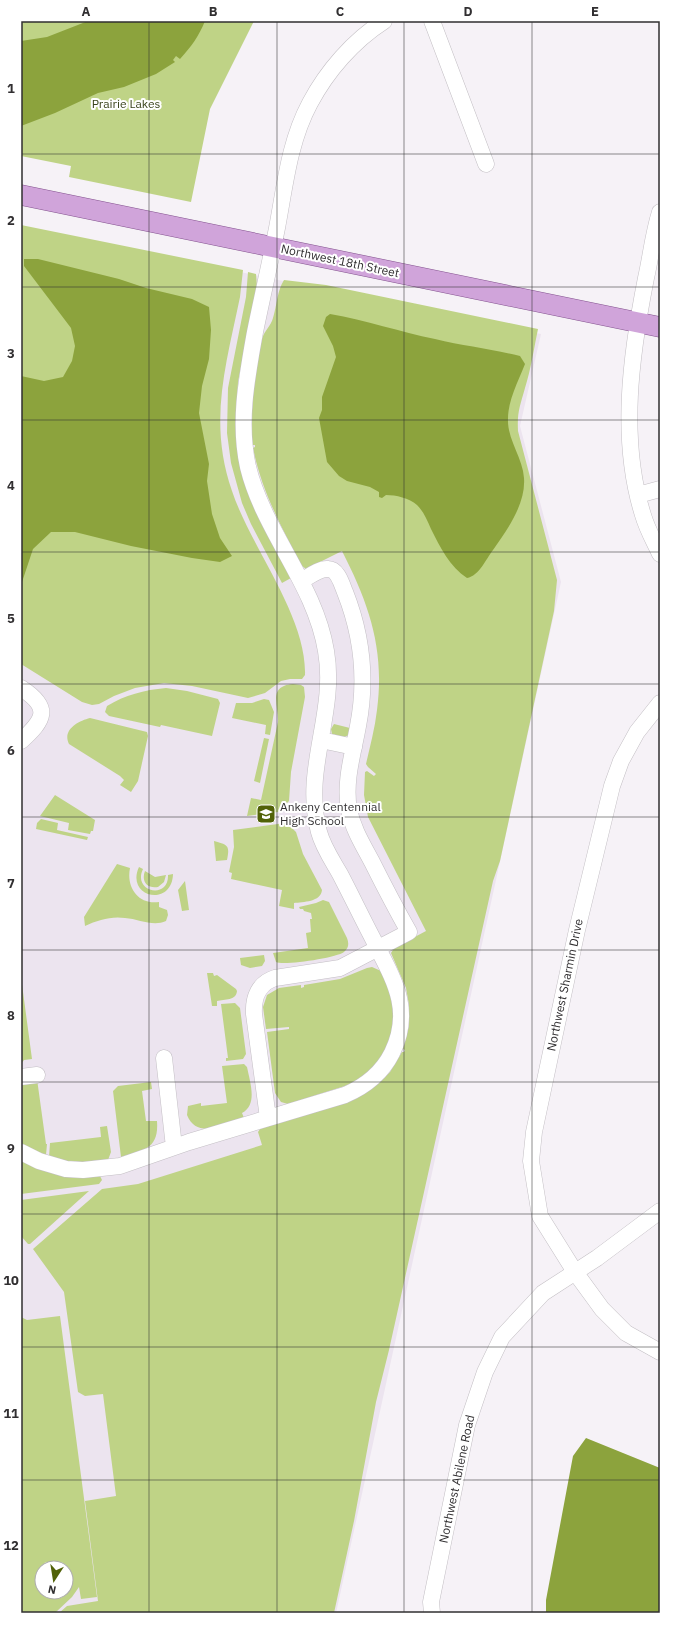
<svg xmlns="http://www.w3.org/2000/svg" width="681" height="1634" viewBox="0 0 681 1634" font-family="'IBM Plex Sans',sans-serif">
  <rect width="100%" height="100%" fill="#f6f2f7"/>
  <!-- built -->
  <path fill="#ece4ef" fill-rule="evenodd" d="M21,227L541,334L520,426L561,582L336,1613H21ZM42,1568H66V1592H42Z"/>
  <!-- green -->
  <path fill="#bfd386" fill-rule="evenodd" d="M21,21H254L210,109L191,202L69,177L71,166L21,156Z
    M21,225L243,270C242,279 241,288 240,297C226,365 208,422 232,491C251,548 307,616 305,675L302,679H290L281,681L265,693L248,698L192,686L164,683L135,688L114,696L99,704L92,705L82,702L21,664Z
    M248,272L256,274L257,287L238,382L236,422L291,578L282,583L251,524L242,503L231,463L227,433L228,388L246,297Z
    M284,280L326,285L538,329C534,348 531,369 525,388C520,406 517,412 518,431L557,580L554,611L500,861L493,881L389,1350L376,1402L354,1521L334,1613H59L67,1606L98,1601L85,1501L116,1496L103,1394L85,1396L78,1392L64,1292L33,1249L102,1189L138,1184L262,1145L258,1132L260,1129L381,1081L390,1072L402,1052H404L405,1050L403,1049L409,1026V1005L406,988L391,953L394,948L426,931L368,817L364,795L365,772L367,771L374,776L376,774L368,767L366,764C370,746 375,728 377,710C385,649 369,604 342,551L306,569L301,565C281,526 262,492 253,448L255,447V445H253L252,442C251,407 253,373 262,339C264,331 271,326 273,318C277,305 277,291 284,280Z
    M293,684L301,685L304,687L305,697L291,772L289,801L278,812L247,816L251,798L261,800L278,722C279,706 267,686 293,684Z
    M166,688L187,691L218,699L220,703L212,736L161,725L160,727L109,716L105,712L107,706C125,695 144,690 166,688Z
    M264,699L269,700L274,712L270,735L265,734L266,725L232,718L236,703H252Z
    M90,718L147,732L148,736L138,781L131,792L120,785L124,780L120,776L69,744C62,730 78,721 90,718Z
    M334,724L350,728L349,735L344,737L332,734L331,729Z
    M264,738L269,739L260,783L254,781Z
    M55,795L95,820L93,831H91L90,834L68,830L69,823L40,816Z
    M41,819L58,823L57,830L88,837L87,840L36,829L37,823Z
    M285,823L290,826L296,832L303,854L322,890C321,902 303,902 294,903V909L279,906L282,890L231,879L232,873L229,872L234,847L233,830Z
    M214,841C228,845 230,845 227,860L216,861Z
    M117,864L130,868C126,887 138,905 159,902V907L167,910L168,915L166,921C153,927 139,919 125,918C111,916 98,920 85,926L84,917Z
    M139,867L143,869C132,892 169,900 168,875L173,874C172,908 125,897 139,867Z
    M145,871L155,877L166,875L164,882L158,887C147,889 141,881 145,871Z
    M185,881L189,910L182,911L178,890Z
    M323,900L329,902L347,938C349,943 349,948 344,952C336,958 283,966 276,962L273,953L308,948L306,933L311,932L310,919H312L311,913L304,911L303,909H300L299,907L316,903Z
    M264,955L265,961L262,966L250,968L241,965L240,958Z
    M372,967L381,971L393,996L394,1028L386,1050L371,1070L359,1080L345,1086L288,1104L281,1102L275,1093L267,1032L289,1029V1027L266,1029L263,1007L267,995L279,988L301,985V988L304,987V985L340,979L367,968Z
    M207,973H213L214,976L217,975L236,989L237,991C236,1001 225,999 217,1001V1006H212Z
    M21,977L32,1059L24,1060L21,1064Z
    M235,1003L240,1008L246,1054L243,1059L226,1061V1058H228L221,1004Z
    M244,1064L247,1067C250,1082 258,1105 242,1113L244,1118C225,1124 197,1140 187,1115L188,1106L201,1103V1106L227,1103L222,1066Z
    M37,1079L46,1144H47L46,1155L21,1145V1081Z
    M151,1082L152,1089L142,1091L146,1121H157C159,1149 144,1150 121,1157L113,1091L118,1086Z
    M107,1126L111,1152L108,1160L78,1165L49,1157L50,1143L101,1137L100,1127Z
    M21,1159L100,1176L102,1180L99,1184L21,1194Z
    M89,1191L30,1244H28L21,1236V1200Z
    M60,1316L97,1597L81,1599L79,1587L72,1597L55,1613H21V1317L27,1320ZM42,1568H66V1592H42Z"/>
  <!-- water -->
  <path fill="#8ca33d" d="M88,21H205C199,36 191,47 180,59L176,56L173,60L175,62L156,74L124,87L98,93L55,113L21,126V41L47,37Z
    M24,259H38L119,279L146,288L192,299L209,307L211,330L209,359L202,386L199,413L209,464L207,481L212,514L220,538L232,556L220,562L192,558L131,546L75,532H51L33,549L21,585V376L44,381L63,377L72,361L75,346L71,328L24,266Z
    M330,314C366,320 400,332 435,339C464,346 492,349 520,356L525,364C518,382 508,400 508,419C507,439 523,458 524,478C526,504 507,530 493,550C486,559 479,576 467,578C450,567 440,547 431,529C427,520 424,512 417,505C409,498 396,495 386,495L382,498L379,497V492L370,487L347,481L339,476L327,462L319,418L322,410V397L336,357L333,346L323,326L326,317Z
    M586,1438L660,1468V1613H546V1600L573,1456Z"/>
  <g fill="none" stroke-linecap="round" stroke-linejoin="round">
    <!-- minor casing -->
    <g stroke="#c3bfc4" stroke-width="17">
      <path id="minor" d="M432,21L486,164
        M660,212C653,234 651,256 646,278C631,354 619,439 643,515C647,529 654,541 660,554
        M638,495L660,489
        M21,688C52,708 44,720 21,741
        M660,703L637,732L621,761L612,786L577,930L534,1132L531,1161L540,1216L575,1272L602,1309L626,1333L660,1352
        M321,740L354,747
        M164,1058L174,1147
        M21,1077L37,1075
        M268,1118L254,1014C253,997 259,983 275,978L340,968L409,932C396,909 384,886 372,862C363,845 353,829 349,810C344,781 353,754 358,726C367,680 362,635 345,592C342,585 338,569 328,569C320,568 308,577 301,581
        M21,1152L39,1161L66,1169L83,1170L120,1166L189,1142L345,1095C366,1086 382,1073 392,1053C414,1008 392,977 372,937C361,916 351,895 340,874C332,860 323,847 319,832C302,769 337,714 326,651C315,584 264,532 248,467C238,422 247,377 255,332C262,298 270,263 277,228C285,186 289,142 310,103C327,71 353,41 384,21
        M432,1613L431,1602L467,1425L485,1372L502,1337L543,1293L597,1258L660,1211"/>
    </g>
    <!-- major casing -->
    <g stroke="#84548f" stroke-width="21">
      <path id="major" d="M21,195L660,327"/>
    </g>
    <!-- minor -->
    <use href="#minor" stroke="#fff" stroke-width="16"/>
    <!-- major -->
    <use href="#major" stroke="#d0a4da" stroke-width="20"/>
  </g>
  <!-- grid -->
  <path fill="none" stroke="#312f31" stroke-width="1" stroke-opacity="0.55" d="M149,21V1613M277,21V1613M404,21V1613M532,21V1613M21,154H660M21,287H660M21,420H660M21,552H660M21,684H660M21,817H660M21,950H660M21,1082H660M21,1214H660M21,1347H660M21,1480H660"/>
  <!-- icons -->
  <defs>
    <g id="school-square" transform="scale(1)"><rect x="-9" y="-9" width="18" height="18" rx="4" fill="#516208" stroke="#fff"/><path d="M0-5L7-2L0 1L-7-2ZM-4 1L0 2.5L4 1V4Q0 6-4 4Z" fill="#fff"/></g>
  </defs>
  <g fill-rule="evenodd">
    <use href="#school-square" x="266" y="814"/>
  </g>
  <g text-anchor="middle" stroke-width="4" stroke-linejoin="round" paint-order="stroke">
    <!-- park labels -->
    <g font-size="12" fill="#39431a" stroke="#fff">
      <text x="126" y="108">Prairie Lakes</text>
    </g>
    <!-- street labels -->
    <g font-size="12" fill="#312f31" stroke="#fff">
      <text transform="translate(340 261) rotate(12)" y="4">Northwest 18th Street</text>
      <text transform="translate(565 985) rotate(-78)" y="4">Northwest Sharmin Drive</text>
      <text transform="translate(457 1479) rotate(-78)" y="4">Northwest Abilene Road</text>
    </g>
    <!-- poi labels -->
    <g font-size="12" fill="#312f31" stroke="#fff" text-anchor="start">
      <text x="280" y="811">Ankeny Centennial<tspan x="280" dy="14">High School</tspan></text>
    </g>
  </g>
  <!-- border -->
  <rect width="681" height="1634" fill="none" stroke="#ffffff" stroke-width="44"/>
  <!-- north arrow -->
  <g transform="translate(54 1580) rotate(192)"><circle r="19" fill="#ffffff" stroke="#adacad"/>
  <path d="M0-3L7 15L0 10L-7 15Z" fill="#516208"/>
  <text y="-6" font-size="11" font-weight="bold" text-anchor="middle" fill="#312f31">N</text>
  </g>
  <rect x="22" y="22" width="637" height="1590" fill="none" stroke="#312f31" stroke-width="1.5"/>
  <g font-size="13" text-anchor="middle" font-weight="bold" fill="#312f31">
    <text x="86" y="16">A</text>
    <text x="213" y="16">B</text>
    <text x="340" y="16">C</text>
    <text x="468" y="16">D</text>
    <text x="595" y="16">E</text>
    <text x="11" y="93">1</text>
    <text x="11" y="225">2</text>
    <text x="11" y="358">3</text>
    <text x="11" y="490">4</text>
    <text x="11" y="623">5</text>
    <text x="11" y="755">6</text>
    <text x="11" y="888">7</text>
    <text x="11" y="1020">8</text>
    <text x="11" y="1153">9</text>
    <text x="11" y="1285">10</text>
    <text x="11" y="1418">11</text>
    <text x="11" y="1550">12</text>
  </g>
</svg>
